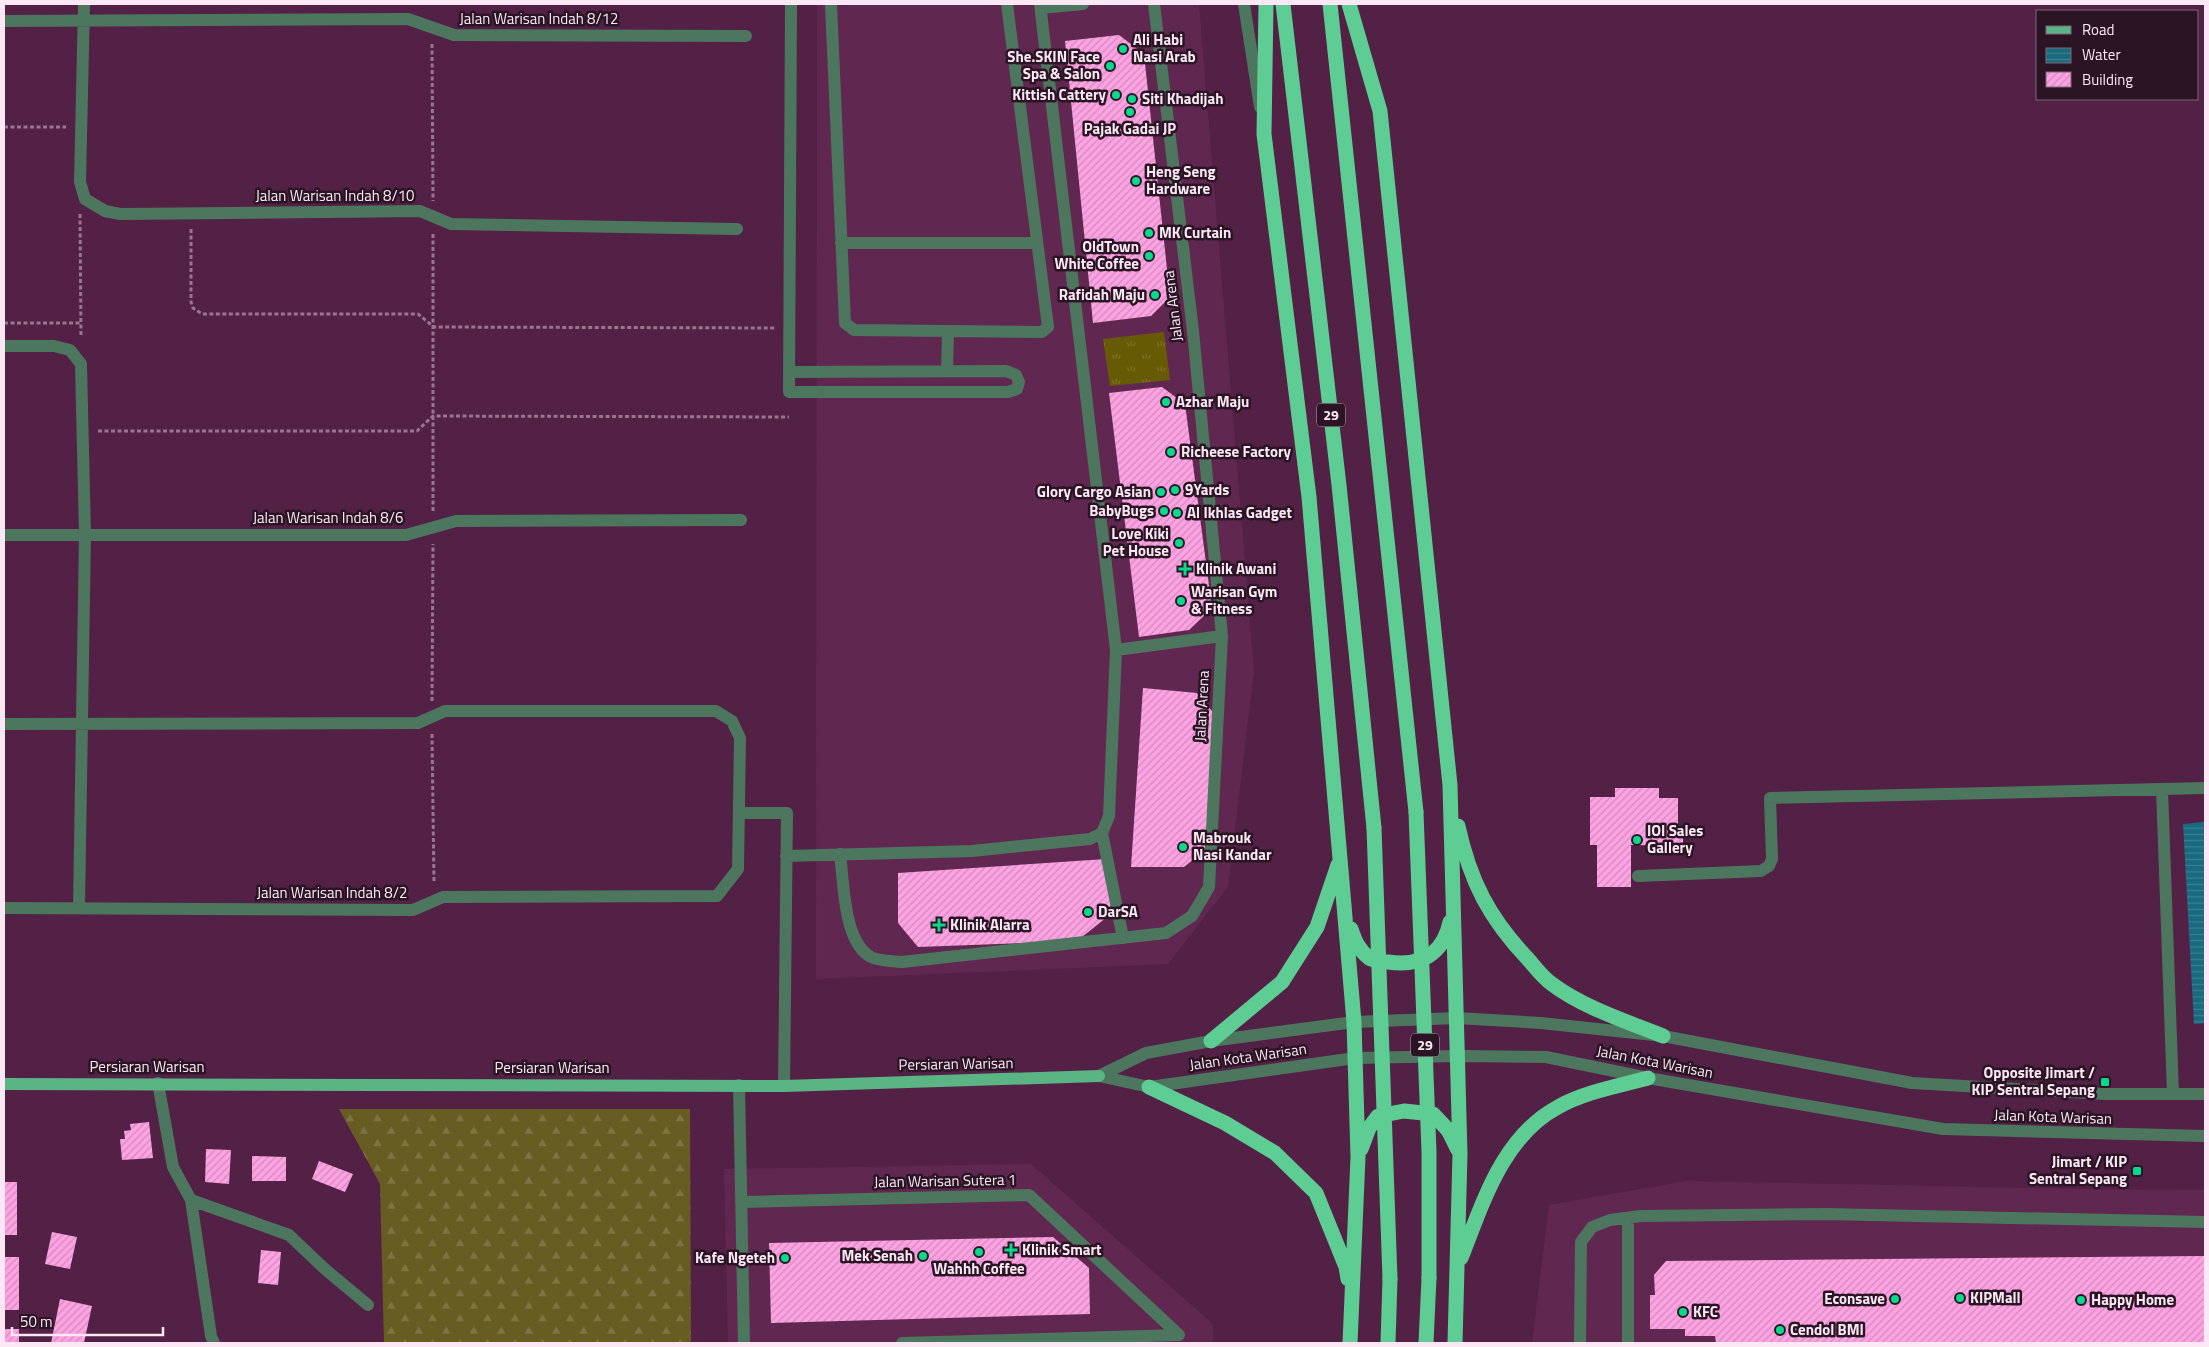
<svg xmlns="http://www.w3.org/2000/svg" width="2209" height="1347" viewBox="0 0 2209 1347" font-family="'Titillium Web',sans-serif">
  <defs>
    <pattern id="grass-tufts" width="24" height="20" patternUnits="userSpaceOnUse" patternTransform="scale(1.25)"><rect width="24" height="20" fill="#675a05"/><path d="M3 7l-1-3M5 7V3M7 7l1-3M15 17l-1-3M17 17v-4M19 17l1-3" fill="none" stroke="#7e722a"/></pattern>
    <pattern id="forest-firs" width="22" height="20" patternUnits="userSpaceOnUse" patternTransform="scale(1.25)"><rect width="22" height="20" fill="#675c21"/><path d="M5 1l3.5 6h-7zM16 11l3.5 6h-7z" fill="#7e7342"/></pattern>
    <pattern id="water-rules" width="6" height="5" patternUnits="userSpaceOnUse" patternTransform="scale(1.25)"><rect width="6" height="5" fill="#196a7e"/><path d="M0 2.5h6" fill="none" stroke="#3b7f91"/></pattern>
    <pattern id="building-hatch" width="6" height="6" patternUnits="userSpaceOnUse" patternTransform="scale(1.25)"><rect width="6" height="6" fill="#fda2e2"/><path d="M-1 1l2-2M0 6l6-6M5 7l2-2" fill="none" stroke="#d18bbc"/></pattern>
  </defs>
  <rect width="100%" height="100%" fill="#522145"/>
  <!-- built -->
  <path fill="#602851" d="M817,4H1199L1254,672L1228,887L1168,964L816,979Z
    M1031,1164L1213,1324V1343H728L724,1169Z
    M1686,1181L2082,1189L2205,1190V1343H1532L1549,1205Z"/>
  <!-- grass -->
  <path fill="url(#grass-tufts)" d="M1164,332L1170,380L1110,386L1103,339Z"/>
  <!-- forest -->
  <path fill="url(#forest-firs)" d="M339,1109H690L691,1343H384L380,1184Z"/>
  <!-- water -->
  <path fill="url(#water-rules)" d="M2205,822V1023L2194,1024L2183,824Z"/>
  <!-- building -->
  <path fill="url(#building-hatch)" d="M1119,35L1144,54L1170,297L1151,316L1093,323L1065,41Z
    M1162,387L1185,404L1212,608L1189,630L1139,637L1109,393Z
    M1143,688L1197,693L1217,717L1205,850L1184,867H1131Z
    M1615,788H1659V798H1678V834H1683V846L1631,845V887H1597V845H1590V797H1615Z
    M1106,859L1112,913L1077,941L918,947L898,923V873Z
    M149,1122L153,1158L122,1160L120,1139H125L124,1131L131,1130L130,1124Z
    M206,1149L231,1150L229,1184L205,1182Z
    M252,1156L286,1157V1181H252Z
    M319,1161L353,1174L345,1192L312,1179Z
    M4,1182H17V1235H4Z
    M52,1232L77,1237L70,1269L45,1264Z
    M1053,1237L1089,1268L1090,1314L771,1323L769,1243Z
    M261,1250L281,1252L278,1285L258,1283Z
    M2205,1256V1343H1716L1715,1336H1685V1329H1650V1295H1655L1654,1275L1666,1261Z
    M4,1257H19V1310H4Z
    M60,1299L92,1306L84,1343H51Z
    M4,1329H19V1343H4Z"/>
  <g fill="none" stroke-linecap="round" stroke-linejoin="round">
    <!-- path -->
    <path stroke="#9a758f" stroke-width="3" stroke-dasharray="4 2.5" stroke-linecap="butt" d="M432,44L433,201
      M4,127H66
      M80,214L81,337
      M191,229V302L193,308L202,314H418L434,327L775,328
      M4,323H81
      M98,431H417L433,416L789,417
      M433,511V234
      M432,701L433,544
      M432,734L434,883"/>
    <!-- minor -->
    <path stroke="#4d765e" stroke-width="12" d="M84,4L80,182L85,199L105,211L120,214L420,211L451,224L737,229
      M831,4L845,323L854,330L1042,332L1048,327L1007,4
      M1244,4L1260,107
      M1041,8L1083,4
      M4,21L408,19L454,35L746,36
      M841,243H1037
      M4,346H54L70,350L81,364L85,535L79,907
      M947,371L948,331
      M789,372L1006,371L1016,375L1019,382L1017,389L1008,392H789L791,4
      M4,535H406L456,521L741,520
      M1116,650L1222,636
      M4,724L418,723L445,711H716L732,721L740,738L738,869L717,896L443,897L413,910L4,908
      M2162,789L2173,1094
      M739,813H787L784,1086
      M1102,833L1123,938
      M840,854C844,882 843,942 871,957C879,961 893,961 902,962L1166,933L1192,916L1209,887L1222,636L1193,331L1154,4
      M786,856L972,851L1090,839L1102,833L1109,816L1116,650L1040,4
      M1638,876L1761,871L1769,866L1772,859L1770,798L2205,788
      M1099,1076L1146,1053L1211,1041L1354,1022L1457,1018L1541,1023L1663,1036L1912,1083L2105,1094H2205
      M1099,1076L1149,1087L1355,1058L1457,1056L1546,1057L1648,1078L1943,1129L2205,1136
      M158,1083L173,1167L191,1200L289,1235L326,1270L368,1305
      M739,1085L744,1343
      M191,1200L211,1336L214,1343
      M741,1202L1029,1195L1179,1335L902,1343
      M1580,1343L1581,1242L1592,1227L1610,1220L1641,1216L1826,1214L2205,1222
      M1628,1343V1218"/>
    <!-- major -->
    <path stroke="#5ab484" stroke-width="12" d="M4,1084L784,1086L1099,1076"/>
    <!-- highway -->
    <path stroke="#5dcd93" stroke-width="15" d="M1266,4L1264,134L1309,497L1354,1022L1358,1157L1350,1343
      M1283,4L1339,485L1374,828
      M1330,4L1416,812
      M1349,4L1380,111L1450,785L1460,1154L1455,1343
      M1458,826C1470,881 1489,918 1528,959C1535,967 1543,978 1552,984C1582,1007 1628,1022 1663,1036
      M1351,929C1355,941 1359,950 1369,958C1374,961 1382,961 1388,962C1421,967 1443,954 1450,922
      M1211,1041L1282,982L1317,927L1338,865
      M1149,1087L1225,1123L1275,1153L1316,1193L1346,1267L1348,1279
      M1361,1149L1369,1128L1378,1116L1404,1111L1433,1114L1448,1130L1458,1150
      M1461,1258C1483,1203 1502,1137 1558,1107C1584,1092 1619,1086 1648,1078
      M1388,1343L1390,1279
      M1426,1343L1429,1278"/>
    <!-- highway-bridge -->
    <path stroke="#5dcd93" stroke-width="15" d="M1416,812L1429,1152V1278
      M1374,828L1390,1279"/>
  </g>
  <!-- markers -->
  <g fill="#08d98b" stroke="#2b1525" stroke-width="2">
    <circle cx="1123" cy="49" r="5"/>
    <circle cx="1110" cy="66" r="5"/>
    <circle cx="1116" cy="95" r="5"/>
    <circle cx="1132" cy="99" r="5"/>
    <circle cx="1130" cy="112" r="5"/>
    <circle cx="1136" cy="181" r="5"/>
    <circle cx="1149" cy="233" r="5"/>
    <circle cx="1149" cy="256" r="5"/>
    <circle cx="1155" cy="295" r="5"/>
    <circle cx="1166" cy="402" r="5"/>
    <circle cx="1171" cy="452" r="5"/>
    <circle cx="1175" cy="490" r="5"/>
    <circle cx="1161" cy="492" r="5"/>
    <circle cx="1164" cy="511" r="5"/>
    <circle cx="1177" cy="513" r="5"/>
    <circle cx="1179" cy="543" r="5"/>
    <path d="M1182.5 561.5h5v5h5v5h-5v5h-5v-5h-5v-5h5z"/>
    <circle cx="1181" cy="601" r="5"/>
    <circle cx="1637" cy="840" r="5"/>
    <circle cx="1183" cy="847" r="5"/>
    <circle cx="1088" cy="912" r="5"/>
    <path d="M936.5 917.5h5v5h5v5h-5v5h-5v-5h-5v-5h5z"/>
    <rect x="2100" y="1077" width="10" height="10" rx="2.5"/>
    <rect x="2132" y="1166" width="10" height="10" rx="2.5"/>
    <path d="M1008.5 1242.5h5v5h5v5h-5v5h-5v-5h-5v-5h5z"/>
    <circle cx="979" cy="1252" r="5"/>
    <circle cx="923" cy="1256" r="5"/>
    <circle cx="785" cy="1258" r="5"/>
    <circle cx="1960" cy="1298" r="5"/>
    <circle cx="1895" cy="1299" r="5"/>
    <circle cx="2081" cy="1300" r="5"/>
    <circle cx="1683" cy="1312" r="5"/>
    <circle cx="1780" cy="1330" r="5"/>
  </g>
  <g text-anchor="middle" stroke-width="5" stroke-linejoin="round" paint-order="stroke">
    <!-- shield labels -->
    <g fill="#2b1525" stroke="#bda9b7" stroke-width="1">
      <rect x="1317" y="403.5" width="28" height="23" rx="4"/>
      <rect x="1411" y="1033.5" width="28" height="23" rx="4"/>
    </g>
    <g font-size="14" font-weight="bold" fill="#fce8f5">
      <text x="1331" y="420">29</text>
      <text x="1425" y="1050">29</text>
    </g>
    <!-- street labels -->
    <g font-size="15" fill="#fce8f5" stroke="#2b1525">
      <text x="539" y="24">Jalan Warisan Indah 8/12</text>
      <text x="335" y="201">Jalan Warisan Indah 8/10</text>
      <text transform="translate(1173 306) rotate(-97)" y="5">Jalan Arena</text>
      <text x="328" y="523">Jalan Warisan Indah 8/6</text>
      <text transform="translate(1202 706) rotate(-87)" y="5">Jalan Arena</text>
      <text x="332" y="898">Jalan Warisan Indah 8/2</text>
      <text transform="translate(1248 1057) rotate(-8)" y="5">Jalan Kota Warisan</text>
      <text transform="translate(1655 1062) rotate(11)" y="5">Jalan Kota Warisan</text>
      <text transform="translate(956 1064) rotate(-1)" y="5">Persiaran Warisan</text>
      <text x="147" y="1072">Persiaran Warisan</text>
      <text x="552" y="1073">Persiaran Warisan</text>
      <text transform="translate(2053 1117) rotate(2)" y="5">Jalan Kota Warisan</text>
      <text transform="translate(945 1181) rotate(-1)" y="5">Jalan Warisan Sutera 1</text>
    </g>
    <!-- poi labels -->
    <g font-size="15" font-weight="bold" fill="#fce8f5" stroke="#2b1525" text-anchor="start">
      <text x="1133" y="45">Ali Habi<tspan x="1133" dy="17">Nasi Arab</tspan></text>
      <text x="1100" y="62" text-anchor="end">She.SKIN Face<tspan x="1100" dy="17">Spa &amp; Salon</tspan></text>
      <text x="1106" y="100" text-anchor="end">Kittish Cattery</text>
      <text x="1142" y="104">Siti Khadijah</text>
      <text x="1130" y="134" text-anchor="middle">Pajak Gadai JP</text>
      <text x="1146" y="177">Heng Seng<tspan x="1146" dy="17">Hardware</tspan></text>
      <text x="1159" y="238">MK Curtain</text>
      <text x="1139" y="252" text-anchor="end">OldTown<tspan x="1139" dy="17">White Coffee</tspan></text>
      <text x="1145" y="300" text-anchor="end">Rafidah Maju</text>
      <text x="1176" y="407">Azhar Maju</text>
      <text x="1181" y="457">Richeese Factory</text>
      <text x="1185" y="495">9Yards</text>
      <text x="1151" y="497" text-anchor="end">Glory Cargo Asian</text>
      <text x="1154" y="516" text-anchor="end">BabyBugs</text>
      <text x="1187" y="518">Al Ikhlas Gadget</text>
      <text x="1169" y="539" text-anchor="end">Love Kiki<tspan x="1169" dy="17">Pet House</tspan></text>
      <text x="1196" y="574">Klinik Awani</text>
      <text x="1191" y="597">Warisan Gym<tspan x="1191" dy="17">&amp; Fitness</tspan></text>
      <text x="1647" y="836">IOI Sales<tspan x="1647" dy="17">Gallery</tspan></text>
      <text x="1193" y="843">Mabrouk<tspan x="1193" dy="17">Nasi Kandar</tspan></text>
      <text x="1098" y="917">DarSA</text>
      <text x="950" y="930">Klinik Alarra</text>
      <text x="2095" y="1078" text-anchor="end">Opposite Jimart /<tspan x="2095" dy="17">KIP Sentral Sepang</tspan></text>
      <text x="2127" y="1167" text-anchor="end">Jimart / KIP<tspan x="2127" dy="17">Sentral Sepang</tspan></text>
      <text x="1022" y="1255">Klinik Smart</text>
      <text x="913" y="1261" text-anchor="end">Mek Senah</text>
      <text x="775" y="1263" text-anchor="end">Kafe Ngeteh</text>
      <text x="979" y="1274" text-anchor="middle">Wahhh Coffee</text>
      <text x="1970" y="1303">KIPMall</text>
      <text x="1885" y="1304" text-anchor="end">Econsave</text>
      <text x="2091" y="1305">Happy Home</text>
      <text x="1693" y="1317">KFC</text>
      <text x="1790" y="1335">Cendol BMI</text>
    </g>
  </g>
  <!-- border -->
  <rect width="2209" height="1347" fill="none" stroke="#fce8f5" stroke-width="10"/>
  <!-- legend -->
  <rect x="2036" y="10" width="162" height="90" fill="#2b1525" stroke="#7f6978"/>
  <rect x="2046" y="26" width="25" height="8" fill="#5ab484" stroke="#7f6978"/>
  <text x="2082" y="35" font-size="15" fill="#fce8f5">Road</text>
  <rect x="2046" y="48" width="25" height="15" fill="url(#water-rules)" stroke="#7f6978"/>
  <text x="2082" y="60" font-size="15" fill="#fce8f5">Water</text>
  <rect x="2046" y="72" width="25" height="15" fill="url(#building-hatch)" stroke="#7f6978"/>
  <text x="2082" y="85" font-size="15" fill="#fce8f5">Building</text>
  <!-- scale -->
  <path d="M12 1327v8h151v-8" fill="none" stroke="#fce8f5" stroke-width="2.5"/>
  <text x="20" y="1327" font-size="15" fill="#fce8f5" stroke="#2b1525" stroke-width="4" paint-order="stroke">50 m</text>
</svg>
